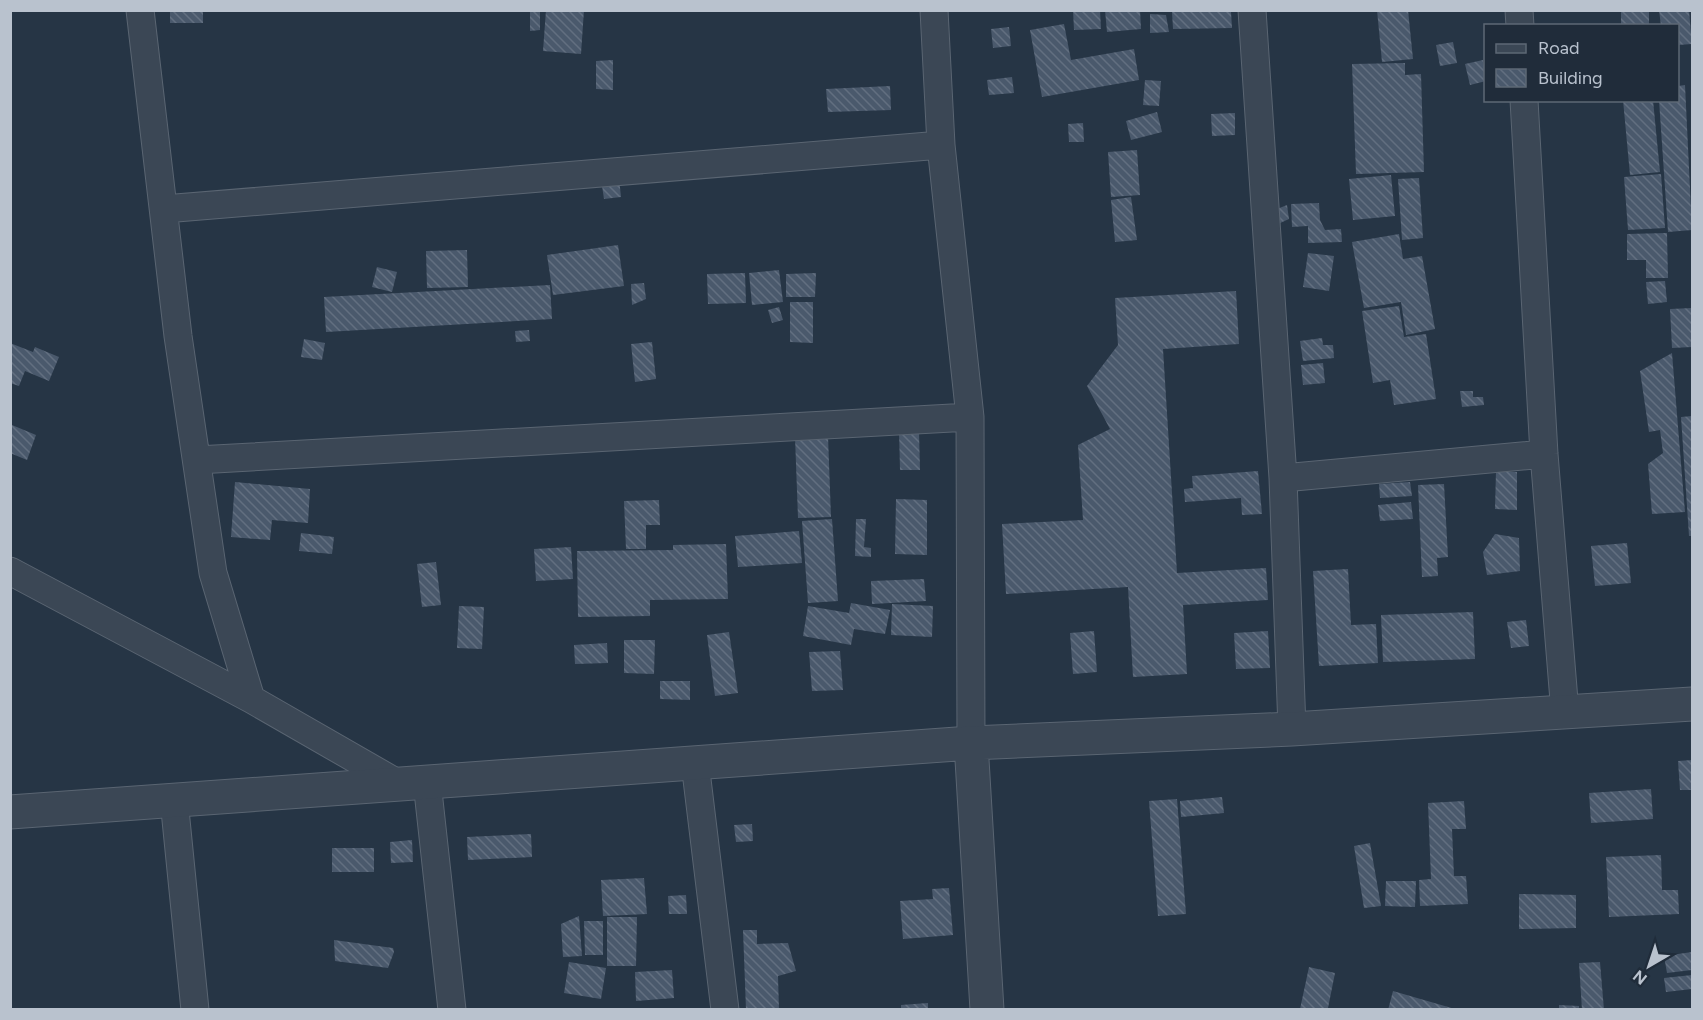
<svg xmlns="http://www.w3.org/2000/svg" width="1703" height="1020" viewBox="0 0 1703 1020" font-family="Figtree,sans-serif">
  <defs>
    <pattern id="building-back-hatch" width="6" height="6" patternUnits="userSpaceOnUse" patternTransform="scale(1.5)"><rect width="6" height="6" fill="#4a596c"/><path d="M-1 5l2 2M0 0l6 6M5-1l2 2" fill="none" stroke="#626f80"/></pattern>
  </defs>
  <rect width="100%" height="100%" fill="#263545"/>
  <!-- building -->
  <path fill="url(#building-back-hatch)" d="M170,10H203V23H170Z
    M530,10H540V30L530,31Z
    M546,10H584L581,54L543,51Z
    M1073,10H1100L1101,29L1074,30Z
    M1105,10H1140L1141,29L1107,32Z
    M1377,10H1408L1413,59L1382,62Z
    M1621,10H1649V26H1621Z
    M1659,10H1689L1692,44L1678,45V26H1661Z
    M1172,12H1231L1232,28L1173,29Z
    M1150,14L1166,15L1169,32L1150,33Z
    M1064,24L1071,60L1134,49L1139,80L1042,97L1030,30Z
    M1009,27L1011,46L993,48L991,29Z
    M1453,42L1457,63L1440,66L1436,45Z
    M613,60V90L596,89V61Z
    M1483,60L1486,81L1470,85L1465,64Z
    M1405,63V75L1421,74L1424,172L1356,174L1352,64Z
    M1012,77L1014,93L989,95L987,80Z
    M1145,80L1161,81L1159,106L1143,105Z
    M1685,85L1692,230L1668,232L1659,100H1678V86Z
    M890,86L891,110L828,112L826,89Z
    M1623,100H1653L1660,172L1630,175Z
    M1157,112L1162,132L1131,140L1126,121Z
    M1235,113V135L1212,136L1211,114Z
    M1083,123L1084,142H1069L1068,124Z
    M1137,150L1140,195L1111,197L1108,152Z
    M1661,174L1665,228L1628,230L1624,177Z
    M1391,175L1395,216L1353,220L1349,179Z
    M619,178L621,197L604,199L601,179Z
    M1419,178L1423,238L1402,240L1398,179Z
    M1131,197L1137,240L1115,242L1111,200Z
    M1319,203L1320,220L1325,230L1341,229L1342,242L1308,243V226L1292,227L1291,204Z
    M1287,205L1289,219L1278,224L1277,209Z
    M1667,233L1668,278H1646V260H1627V234Z
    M1399,234L1403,259L1422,256L1435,329L1406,335L1401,302L1364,308L1352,242Z
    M618,245L624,286L553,295L547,255Z
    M467,250L468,287L427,288L426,251Z
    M1308,253L1334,256L1329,291L1303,287Z
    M377,267L397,272L392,292L372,287Z
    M779,270L783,302L752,305L749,273Z
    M745,273L746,303L708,304L707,274Z
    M816,273L815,297H786V274Z
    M1665,281L1667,302L1648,304L1646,282Z
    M644,283L646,299L632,305L631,284Z
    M550,285L552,319L326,332L324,297Z
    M1236,291L1239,344L1163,349L1177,573L1266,568L1268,600L1183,605L1187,674L1133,677L1128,587L1006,594L1002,524L1083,520L1078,445L1110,429L1087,386L1118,345L1115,298Z
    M790,302H813V343L790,342Z
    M1399,306L1404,337L1426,334L1436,399L1394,405L1390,380L1373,383L1362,311Z
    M779,307L783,320L772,323L768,310Z
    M1692,308V347L1672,348L1670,309Z
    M529,330L530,341L516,342L515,331Z
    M1322,338L1323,345H1333L1334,358L1303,361L1300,341Z
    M304,339L325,343L322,360L301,357Z
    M652,342L656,379L635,382L631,344Z
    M10,343L33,352L35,347L59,357L49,381L25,371L19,386L10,383Z
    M1672,353L1685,512L1652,514L1648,464L1663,453L1660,430L1649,432L1640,371Z
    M1323,363L1325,383L1303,385L1301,365Z
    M1460,391H1473V397H1483L1484,405L1462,407Z
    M1692,416V536H1689L1681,417Z
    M12,425L36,435L27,460L10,453Z
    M899,431H919L920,470H900Z
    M828,436L831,517L798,518L795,437Z
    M1258,471L1262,514L1242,515L1241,498L1185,502L1184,489L1193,488L1192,476Z
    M1496,471L1517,472V510L1495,509Z
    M235,482L310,489L308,523L272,520L270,540L231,537Z
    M1410,482L1412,496L1380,498L1379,484Z
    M1444,484L1448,557L1437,558L1438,576L1422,577L1418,485Z
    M896,499L927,500V555L895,554Z
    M659,500L660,525H646V549H626L624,501Z
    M1411,502L1413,519L1380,521L1378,505Z
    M832,519L838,601L808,603L802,521Z
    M856,519H866L864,547L871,548V557L855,556Z
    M799,531L802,563L738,567L735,536Z
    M301,533L334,537L332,554L299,551Z
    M1495,534L1519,538L1520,571L1487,575L1483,552Z
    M1627,543L1631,583L1595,586L1591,546Z
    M726,544L728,599L650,600V616L578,617L577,551L673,550V545Z
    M571,547L573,579L536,581L534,549Z
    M436,562L441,605L422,607L417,564Z
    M1348,569L1351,625L1376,624L1378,663L1319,666L1313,571Z
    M924,579L926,601L872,604L871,581Z
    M851,603L890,610L885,634L854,629L851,645L803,636L808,606L849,613Z
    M892,604L933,606L932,637L891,635Z
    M459,606L484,607L482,649L457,648Z
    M1473,612L1475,659L1383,662L1381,615Z
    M1526,620L1529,646L1511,648L1507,622Z
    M1094,631L1097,672L1073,674L1070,633Z
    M1268,631L1270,668L1236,669L1234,633Z
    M729,632L738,693L715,696L707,635Z
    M624,640H655L654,674L624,673Z
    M607,643L608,663L575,664L574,645Z
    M840,651L843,690L812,691L809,652Z
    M660,681H690V700L660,699Z
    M1692,760V790H1680L1678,761Z
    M1651,789L1653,819L1591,823L1589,793Z
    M1222,797L1224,813L1181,817L1180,801Z
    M1177,799L1186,914L1158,916L1149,801Z
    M1464,801L1466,829H1452L1454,876H1466L1468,904L1420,906L1419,880L1431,879L1428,803Z
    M752,824L753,841L736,842L734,825Z
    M531,834L532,857L468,860L467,837Z
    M412,840L413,862L391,863L390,842Z
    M1370,843L1381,906L1364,908L1354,846Z
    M332,848H374V872H332Z
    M1661,855L1662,890H1678L1679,914L1609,917L1606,857Z
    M644,878L647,914L603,916L601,880Z
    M1386,881H1416L1415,907L1385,906Z
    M949,888L953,935L903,939L900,901L933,899L932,889Z
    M1519,894L1576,895V928L1519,929Z
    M686,895L687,914H669L668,896Z
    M579,916L582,956L563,957L561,924Z
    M607,917H637L636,966H607Z
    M584,921H603V955H585Z
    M743,930H757V944L788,943L796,971L778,976L779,1010H746Z
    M334,940L393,948L394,952L388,968L335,961Z
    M1692,952V970L1667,973L1664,956Z
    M569,962L606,968L601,999L564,993Z
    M1600,962L1604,1010H1582L1579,963Z
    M1309,967L1335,973L1328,1008L1300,1009Z
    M672,970L674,998L636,1001L635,972Z
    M1692,975V989L1666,992L1664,978Z
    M1393,991L1455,1009V1010H1388Z
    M928,1003V1010H901V1005Z
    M1559,1005L1579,1006V1010H1559Z"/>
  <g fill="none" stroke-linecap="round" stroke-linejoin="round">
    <!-- minor casing -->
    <g stroke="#5a6572" stroke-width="29">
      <path id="minor" d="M140,10L178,336L213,573L251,699L399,784
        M934,10L941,145L970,417L971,743
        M1252,10L1283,478L1292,729
        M1519,10L1520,26
        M1524,100L1544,454L1565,713
        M164,209L941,145
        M197,460L970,417
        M1283,478L1544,454
        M10,571L251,699
        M695,763L725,1010
        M427,782L452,1010
        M174,800L195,1010"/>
    </g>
    <!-- tertiary casing -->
    <g stroke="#5a6572" stroke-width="35">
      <path id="tertiary" d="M971,743L987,1010
        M10,812L971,743L1292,729L1692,704"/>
    </g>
    <!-- minor -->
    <use href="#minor" stroke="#3b4755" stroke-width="27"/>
    <!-- tertiary -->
    <use href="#tertiary" stroke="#3b4755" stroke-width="33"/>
  </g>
  <!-- border -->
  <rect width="1703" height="1020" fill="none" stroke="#b9c2ce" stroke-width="24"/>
  <!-- legend -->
  <rect x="1484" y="24" width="195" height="78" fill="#202c3a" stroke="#5d6875" stroke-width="1.5"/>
  <rect x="1496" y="44" width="30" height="9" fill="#3b4755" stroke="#5d6875" stroke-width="1.5"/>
  <text x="1538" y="54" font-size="18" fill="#b9c2ce">Road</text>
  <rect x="1496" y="69" width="30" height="18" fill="url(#building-back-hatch)" stroke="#5d6875" stroke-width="1.5"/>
  <text x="1538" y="84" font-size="18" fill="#b9c2ce">Building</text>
  <!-- north arrow -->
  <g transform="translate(1649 966) rotate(219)" stroke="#202c3a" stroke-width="4.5" paint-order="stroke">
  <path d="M0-4.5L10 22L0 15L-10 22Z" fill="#b9c2ce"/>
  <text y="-9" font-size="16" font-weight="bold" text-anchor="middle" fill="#b9c2ce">N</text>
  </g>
</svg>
